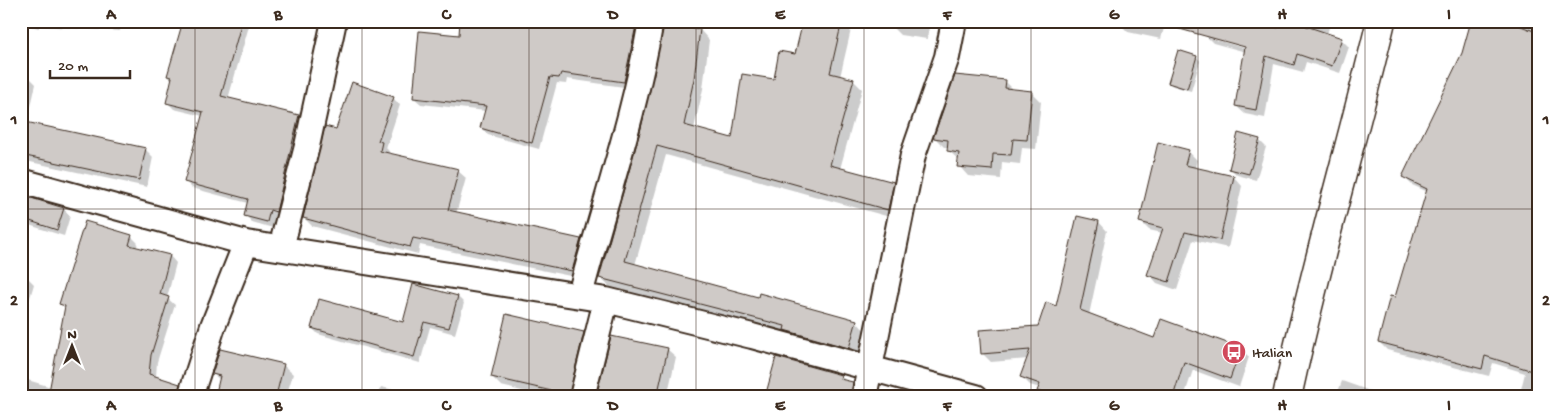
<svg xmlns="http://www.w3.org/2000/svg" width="1560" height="418" viewBox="0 0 1560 418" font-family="'Gochi Hand',sans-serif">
  <rect width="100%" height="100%" fill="#fff"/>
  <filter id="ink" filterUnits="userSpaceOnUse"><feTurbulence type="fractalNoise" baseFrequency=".02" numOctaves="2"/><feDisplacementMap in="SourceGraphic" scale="10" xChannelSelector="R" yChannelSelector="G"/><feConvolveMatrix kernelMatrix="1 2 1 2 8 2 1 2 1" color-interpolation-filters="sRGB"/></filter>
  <g filter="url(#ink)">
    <!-- shadow -->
    <path fill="#0003" fill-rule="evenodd" d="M21,21H121L120,31L39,26V28L21,24Z
      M184,21H244L249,26L228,99L299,116L305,123L283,217L277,216L273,228L252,222L245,215L248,203L192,188L186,182L203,116L174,109L167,102L172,80L168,76Z
      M402,21H429V22Z
      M501,21H639L631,88L567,79L566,84L557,83L539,149L488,135L481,128L486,111L421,104L414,98L496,40Z
      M804,21H853L840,77L853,80L862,89L840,169L893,183L902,192L897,219L666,155L635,265L758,298L856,321L865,331L858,357L794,339L788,333L610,287L600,278L700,30L709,40L703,89L694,129L733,139L796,55Z
      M893,21H930L927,39L900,35L892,27Z
      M1124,21H1166L1161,39L1128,32L1122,26Z
      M1208,21H1331L1327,34L1341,39L1349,47L1340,73L1306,62L1303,72L1274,64L1265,118L1245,114L1236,106L1246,52L1213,43L1205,35ZM1213,37L1252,48L1251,50L1213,39Z
      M1472,21H1539V397H1519L1525,373L1493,363L1489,376L1387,350L1379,342L1396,299L1428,192L1412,185L1404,177L1463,54Z
      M1179,52L1197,57L1200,61L1191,91L1173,86L1169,83Z
      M21,75L28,76L36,84L27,124L145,149L153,157L147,187L21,160Z
      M1005,81L1015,91L1032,93L1041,102L1036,149L1022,148L1020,164L1002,162L1001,179L968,176L959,166V160L949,151V147H944L935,138Z
      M393,98L400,105L386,148L389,151L388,154L458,171L466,178L456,214L581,240L588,248L580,278L420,245L418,254L312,226L304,218L337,131Z
      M1259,140L1266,147L1256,180L1237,175L1230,168Z
      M1188,151L1197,160L1195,168L1234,177L1242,186L1228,248L1193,240L1177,290L1157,283L1149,274L1162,233L1149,230L1141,222Z
      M64,209L70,216L64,236L29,225L22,218Z
      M1078,217L1099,222L1107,231L1089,315L1154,340L1161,321L1241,349L1249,357L1239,387L1193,370L1184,397H1045L1039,391L1040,388L1030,385L1022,377L1028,359L991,362L982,353L1039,327L1057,308Z
      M131,236L138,243L136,248L170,256L176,263L167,298L175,305L157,362L156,377L174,397H21V378L51,387L66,309L60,303Z
      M21,275L27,277L34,284L21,328Z
      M458,297L464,303L455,334L430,327L420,363L318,334L312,328L404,323Z
      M583,333L593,342L579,397H547L501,386L492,377Z
      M667,349L676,357L667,397H597Z
      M777,358L841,376L856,391L854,397H766Z
      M283,365L293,374L286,397H216L220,380L213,374Z
      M1342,381L1387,397H1336Z
      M381,387L426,397H376Z
      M1394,390L1410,397H1391Z"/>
    <!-- building -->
    <path fill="#cfcac7" stroke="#3b2a1e" d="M183,21H242L221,96L299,115L276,212L270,210L267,222L244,216L248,199L184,182L203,112L166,103L172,77L167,76Z
      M460,21H637L624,82L561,73L559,78L550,77L532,143L480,128L486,106L413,98L419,31L459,35Z
      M803,21H842L830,73L854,79L830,165L894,182L888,210L657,146L625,261L758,297L759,293L857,320L849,348L784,330L785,326L599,278L641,128L664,24L700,29L694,79L684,125L732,138L742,74L774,79L779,51L795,54Z
      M1177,21H1253L1278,28L1280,21H1307L1306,26L1342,38L1332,66L1297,54L1294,65L1266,56L1256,110L1235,106L1245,47L1176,28Z
      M1471,21H1508L1539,33V373L1485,356L1482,369L1378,342L1390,296L1395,297L1427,189L1402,177L1462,53Z
      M1178,50L1197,56L1187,89L1168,83Z
      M955,75L1006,80L1005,88L1032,91L1027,140L1013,139L1011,155L993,154L992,170L957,167L959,153L947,151L948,140L933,138Z
      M352,82L394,97L378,141L382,142L380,151L459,169L448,210L581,239L572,271L413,238L410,247L303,218L325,126L336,129Z
      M21,121L146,148L139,180L21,155Z
      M1238,133L1260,139L1249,174L1229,169Z
      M1158,142L1189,150L1185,165L1234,176L1220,240L1185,232L1169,282L1147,275L1163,228L1139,222Z
      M28,197L64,208L57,230L21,218Z
      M1077,216L1099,221L1080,310L1154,338L1161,319L1241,348L1230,379L1184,362L1173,397H1054L1037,391L1040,384L1020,377L1030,350L981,354L979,330L1038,326L1046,302L1056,306Z
      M85,221L132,235L129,245L170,255L160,294L169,297L151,355L149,374L180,384L177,397H48L65,306L59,304Z
      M413,284L458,296L449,328L424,322L414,357L311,328L319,299L403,322Z
      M506,314L584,332L569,395L491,377Z
      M611,336L668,348L657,397H596Z
      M220,349L284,364L277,392H275L273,397H215L220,376L212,374Z
      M776,357L841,375L840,379L853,382L851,397H765Z"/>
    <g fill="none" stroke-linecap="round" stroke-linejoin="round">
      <!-- minor casing -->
      <g stroke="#3b2a1e" stroke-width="28">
        <path id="minor" d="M21,181L246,243L606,300L752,336L976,397
          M281,248L307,146L334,21
          M580,295C604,204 635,114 651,21
          M190,397L213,326L246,243
          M582,397L606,300
          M864,397L913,155L947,57L954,21"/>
      </g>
      <!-- primary casing -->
      <g stroke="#3b2a1e" stroke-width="31">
        <path id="primary" d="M1287,397C1314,270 1351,147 1381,21"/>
      </g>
      <!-- minor -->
      <use href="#minor" stroke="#fff" stroke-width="24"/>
      <!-- primary -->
      <use href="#primary" stroke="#fff" stroke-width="28"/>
    </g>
  </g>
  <!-- grid -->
  <path fill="none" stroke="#3b2a1e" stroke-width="1" stroke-opacity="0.55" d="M195,21V397M362,21V397M529,21V397M696,21V397M864,21V397M1031,21V397M1198,21V397M1365,21V397M21,209H1539"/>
  <!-- icons -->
  <defs>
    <g id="bus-disc" transform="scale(1.25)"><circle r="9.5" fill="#d1495b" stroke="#fff"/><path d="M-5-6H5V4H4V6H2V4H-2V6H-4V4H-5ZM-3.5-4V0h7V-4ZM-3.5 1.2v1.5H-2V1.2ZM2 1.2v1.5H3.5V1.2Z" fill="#fff"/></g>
  </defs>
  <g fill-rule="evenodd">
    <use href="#bus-disc" x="1234" y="352"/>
  </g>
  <g text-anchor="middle" stroke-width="5" stroke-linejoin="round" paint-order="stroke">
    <!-- poi labels -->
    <g font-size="15" fill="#3b2a1e" stroke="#fff" text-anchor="start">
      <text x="1252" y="357">Italian</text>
    </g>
  </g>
  <!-- margin -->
  <rect width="1560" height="418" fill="none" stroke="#fff" stroke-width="55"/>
  <!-- north arrow -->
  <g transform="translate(72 346)" stroke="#ffffff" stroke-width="4" paint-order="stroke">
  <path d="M0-4L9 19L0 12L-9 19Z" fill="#3b2a1e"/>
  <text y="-8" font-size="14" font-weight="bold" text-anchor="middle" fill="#3b2a1e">N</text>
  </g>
  <!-- scale -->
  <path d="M50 70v8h80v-8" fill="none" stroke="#3b2a1e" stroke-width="2.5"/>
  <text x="58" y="70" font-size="15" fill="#3b2a1e" stroke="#ffffff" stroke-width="4" paint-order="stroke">20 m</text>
  <rect x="28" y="28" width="1504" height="362" fill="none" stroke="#3b2a1e" stroke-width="2"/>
  <g font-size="16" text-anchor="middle" font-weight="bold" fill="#3b2a1e">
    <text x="111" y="19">A</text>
    <text x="278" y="19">B</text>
    <text x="446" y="19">C</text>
    <text x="613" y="19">D</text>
    <text x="780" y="19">E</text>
    <text x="947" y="19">F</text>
    <text x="1114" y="19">G</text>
    <text x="1282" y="19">H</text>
    <text x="1449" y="19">I</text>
    <text x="14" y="124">1</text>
    <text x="1546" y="124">1</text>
    <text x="14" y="305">2</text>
    <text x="1546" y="305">2</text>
    <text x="111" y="410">A</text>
    <text x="278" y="410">B</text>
    <text x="446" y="410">C</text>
    <text x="613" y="410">D</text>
    <text x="780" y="410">E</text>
    <text x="947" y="410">F</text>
    <text x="1114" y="410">G</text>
    <text x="1282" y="410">H</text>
    <text x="1449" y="410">I</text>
  </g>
</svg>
